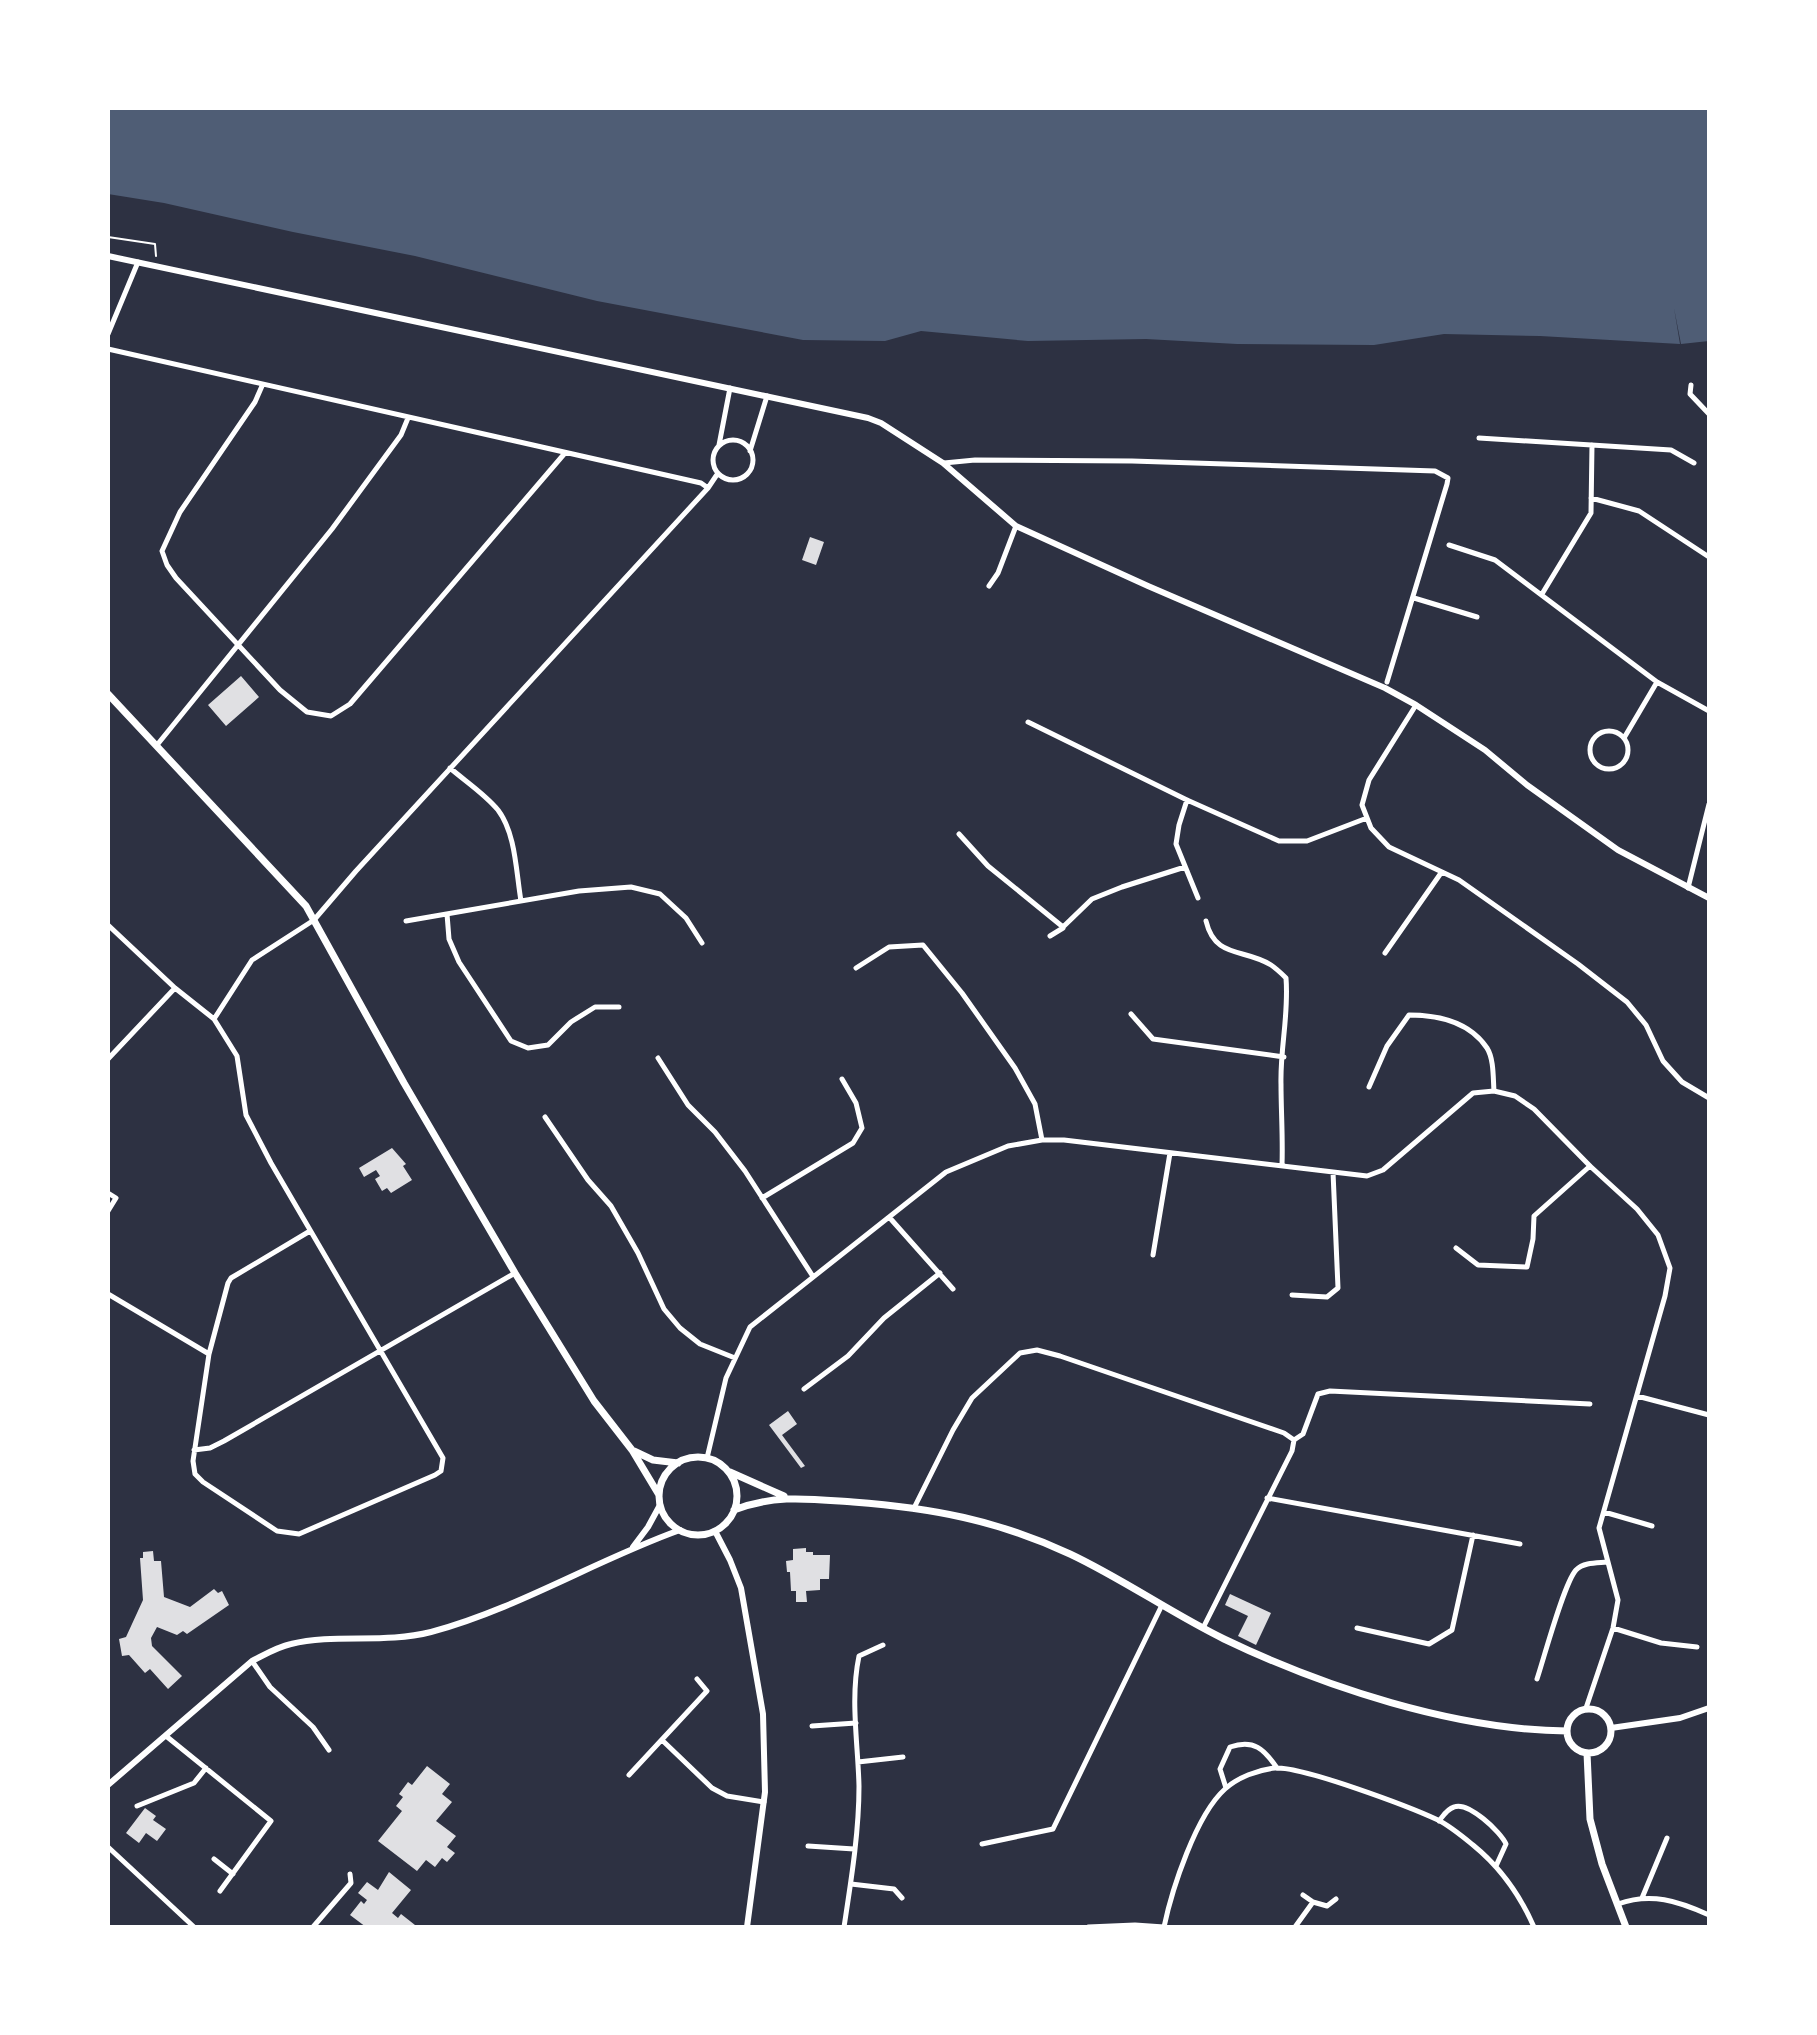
<svg xmlns="http://www.w3.org/2000/svg" width="1817" height="2035" viewBox="0 0 1817 2035" font-family="'Roboto Condensed',sans-serif">
  <rect width="100%" height="100%" fill="#2d3142"/>
  <!-- water -->
  <path fill="#4f5d75" d="M108,108H1709V341L1681,344L1674,308L1680,344L1540,336L1444,334L1374,345L1237,344L1146,339L1028,341L921,331L885,341L803,340L597,301L415,256L293,232L164,203L108,194Z"/>
  <!-- building -->
  <path fill="#e0e0e3" d="M810,537L824,542L816,565L802,560Z
    M241,676L259,697L226,726L208,705Z
    M392,1148L406,1164L403,1166L412,1180L391,1193L387,1188L382,1191L375,1179L380,1176L376,1170L364,1177L359,1168Z
    M788,1411L797,1424L782,1435L805,1466L801,1468L769,1425Z
    M806,1548V1552H813V1555H830L829,1579H820V1590L806,1591L807,1602H796V1591H791L790,1572H787L786,1561L793,1560V1549Z
    M153,1551L154,1561H161L164,1597L190,1607L214,1589L218,1593L222,1591L229,1605L187,1634L183,1631L177,1635L157,1627L151,1638L152,1646L182,1676L168,1689L150,1669L145,1673L129,1655L122,1656L119,1639L126,1637L143,1600L140,1558H143V1552Z
    M1230,1594L1271,1613L1256,1645L1238,1636L1248,1616L1225,1605Z
    M427,1766L450,1784L442,1794L452,1802L436,1821L456,1836L447,1847L455,1853L447,1862L442,1858L435,1867L426,1860L417,1871L378,1841L402,1811L396,1806L403,1797L399,1794L408,1782L412,1785Z
    M145,1808L156,1816L153,1820L166,1829L157,1841L146,1833L139,1843L126,1833Z
    M389,1872L411,1890L392,1913L398,1918L401,1914L415,1925L414,1927H366L350,1915L361,1901L364,1904L367,1900L358,1893L367,1882L378,1890Z"/>
  <g fill="none" stroke-linecap="round" stroke-linejoin="round">
    <!-- path -->
    <path stroke="#fff" stroke-width="2" d="M108,237L155,244L156,256"/>
    <!-- minor -->
    <path stroke="#fff" stroke-width="5" d="M108,334L138,262
      M108,349L701,483L708,488
      M1691,385L1690,394L1709,414
      M262,386L255,402L180,512L162,551L167,565L176,578L280,690L307,712L331,716L350,704L565,453
      M1479,438L1671,450L1694,463
      M713 460a20 20 0 1 1 40 0a20 20 0 1 1-40 0Z
      M719,445L730,388
      M750,451L767,396
      M944,463L975,460L1132,461L1435,471L1448,478L1447,484L1387,682
      M1591,498L1639,511L1709,557
      M1449,545L1495,560L1657,682L1709,711
      M989,586L998,573L1016,526
      M1542,594L1591,513L1592,445
      M1414,598L1477,617
      M1416,705L1369,780L1362,805L1371,828L1389,847L1459,880L1578,964L1627,1002L1646,1025L1663,1061L1682,1082L1709,1098
      M1028,722L1187,800L1279,841H1307L1367,818
      M1590 750a19 19 0 1 1 38 0a19 19 0 1 1-38 0Z
      M1624,738L1657,682
      M157,745L332,529L401,435L408,418
      M450,768C465,781 485,794 498,810C516,834 516,872 521,901
      M1187,800L1179,825L1176,844L1198,898
      M959,834L988,866L1063,927L1092,899L1122,887L1185,867
      M1688,888L1709,804
      M447,914L449,939L459,962L511,1041L528,1048L548,1045L571,1022L595,1007H619
      M406,921L579,891L631,887L660,894L686,918L702,943
      M1206,921C1215,959 1244,948 1271,965C1277,969 1282,974 1286,978C1289,1015 1280,1048 1281,1084C1281,1111 1283,1138 1282,1165
      M108,925L175,988L214,1019L237,1056L246,1115L271,1163L443,1458L441,1471L435,1475L299,1534L277,1531L203,1482L195,1474L193,1461L209,1354L228,1283L231,1278L310,1231
      M1050,936L1063,928
      M1385,953L1441,873
      M856,968L889,947L923,945L962,993L1015,1068L1035,1104L1042,1140
      M1131,1014L1153,1039L1284,1057
      M214,1019L252,960L314,920L356,871L708,488L718,473
      M658,1058L688,1105L715,1132L745,1171L812,1275
      M108,1059L175,988
      M1369,1087L1387,1046L1409,1015C1438,1015 1469,1021 1487,1048C1494,1059 1493,1078 1494,1091
      M545,1117L588,1180L611,1206L638,1253L664,1309L680,1328L700,1344L735,1358
      M108,1193L116,1198L108,1211
      M762,1198L853,1143L862,1128L856,1103L842,1079
      M889,1217L953,1289
      M1456,1248L1478,1265L1527,1267L1533,1239L1534,1216L1590,1166
      M1153,1255L1170,1153
      M108,1294L209,1354
      M1292,1295L1327,1297L1338,1288L1333,1172
      M804,1389L848,1356L884,1318L940,1273
      M1637,1396L1709,1415
      M1294,1440L1303,1434L1318,1394L1330,1391L1590,1404
      M194,1450L210,1448L224,1441L515,1273
      M707,1458L726,1378L750,1327L946,1172L1008,1146L1042,1140H1064L1367,1176L1383,1170L1473,1093L1494,1091L1515,1096L1534,1109L1590,1166L1637,1209L1658,1235L1670,1268L1665,1296L1599,1528L1618,1600L1613,1628L1586,1708
      M1267,1498L1520,1544
      M915,1506L953,1430L972,1398L1020,1353L1037,1350L1060,1356L1284,1433L1294,1440
      M1604,1512L1652,1526
      M1203,1628L1292,1451L1294,1440
      M1357,1628L1429,1644L1452,1630L1473,1535
      M1613,1628L1661,1643L1697,1647
      M252,1661L270,1687L313,1727L329,1750
      M1537,1679C1544,1658 1564,1583 1576,1570C1584,1562 1597,1563 1607,1562
      M812,1726L856,1723
      M166,1736L271,1821L220,1891
      M663,1741L712,1788L727,1796L764,1802
      M858,1762L903,1757
      M629,1775L707,1691L697,1679
      M1226,1788L1220,1769L1230,1747C1254,1739 1264,1749 1277,1768
      M137,1806L194,1783L206,1768
      M1439,1821C1443,1816 1447,1809 1454,1807C1468,1801 1501,1832 1506,1844L1496,1866
      M982,1844L1053,1829L1162,1605
      M808,1846L854,1849
      M108,1847L194,1927
      M214,1859L233,1874
      M851,1884L894,1889L902,1898
      M1303,1895L1313,1902
      M1642,1898L1667,1838
      M1618,1904C1651,1892 1678,1901 1709,1915
      M313,1927L351,1883L350,1874
      M844,1927C851,1881 859,1833 859,1786C858,1743 850,1699 859,1656L883,1645
      M1088,1927L1135,1925L1164,1927
      M1164,1927C1172,1889 1196,1815 1225,1789C1238,1777 1258,1770 1275,1768C1302,1766 1410,1807 1438,1820C1450,1826 1462,1836 1473,1845C1500,1867 1520,1895 1534,1927
      M1295,1927L1313,1902L1327,1906L1336,1899"/>
    <!-- tertiary -->
    <path stroke="#fff" stroke-width="6" d="M108,256L868,418L881,423L943,463L1016,526L1148,586L1385,688L1416,705L1485,750L1527,785L1618,850L1709,898
      M715,1531L730,1560L741,1588L763,1714L765,1792L747,1927
      M633,1547L648,1527L660,1505
      M1611,1728L1680,1718L1709,1708
      M108,1785L252,1661C264,1655 277,1647 291,1644C335,1633 384,1644 431,1632C517,1609 596,1560 680,1530"/>
    <!-- secondary -->
    <path stroke="#fff" stroke-width="7" d="M108,694L306,906L404,1083L515,1273L594,1401L632,1450L659,1495
      M634,1451L653,1460L678,1463
      M659 1496a39 39 0 1 1 78 0a39 39 0 1 1-78 0Z
      M730,1472L784,1496
      M734,1510C775,1494 810,1499 853,1502C932,1508 997,1520 1070,1554C1123,1579 1171,1613 1224,1639C1324,1687 1455,1730 1567,1731
      M1567 1731a22 22 0 1 1 44 0a22 22 0 1 1-44 0Z
      M1587,1753L1590,1819L1602,1864L1626,1927"/>
  </g>
  <!-- border -->
  <rect width="1817" height="2035" fill="none" stroke="#ffffff" stroke-width="220"/>
</svg>
